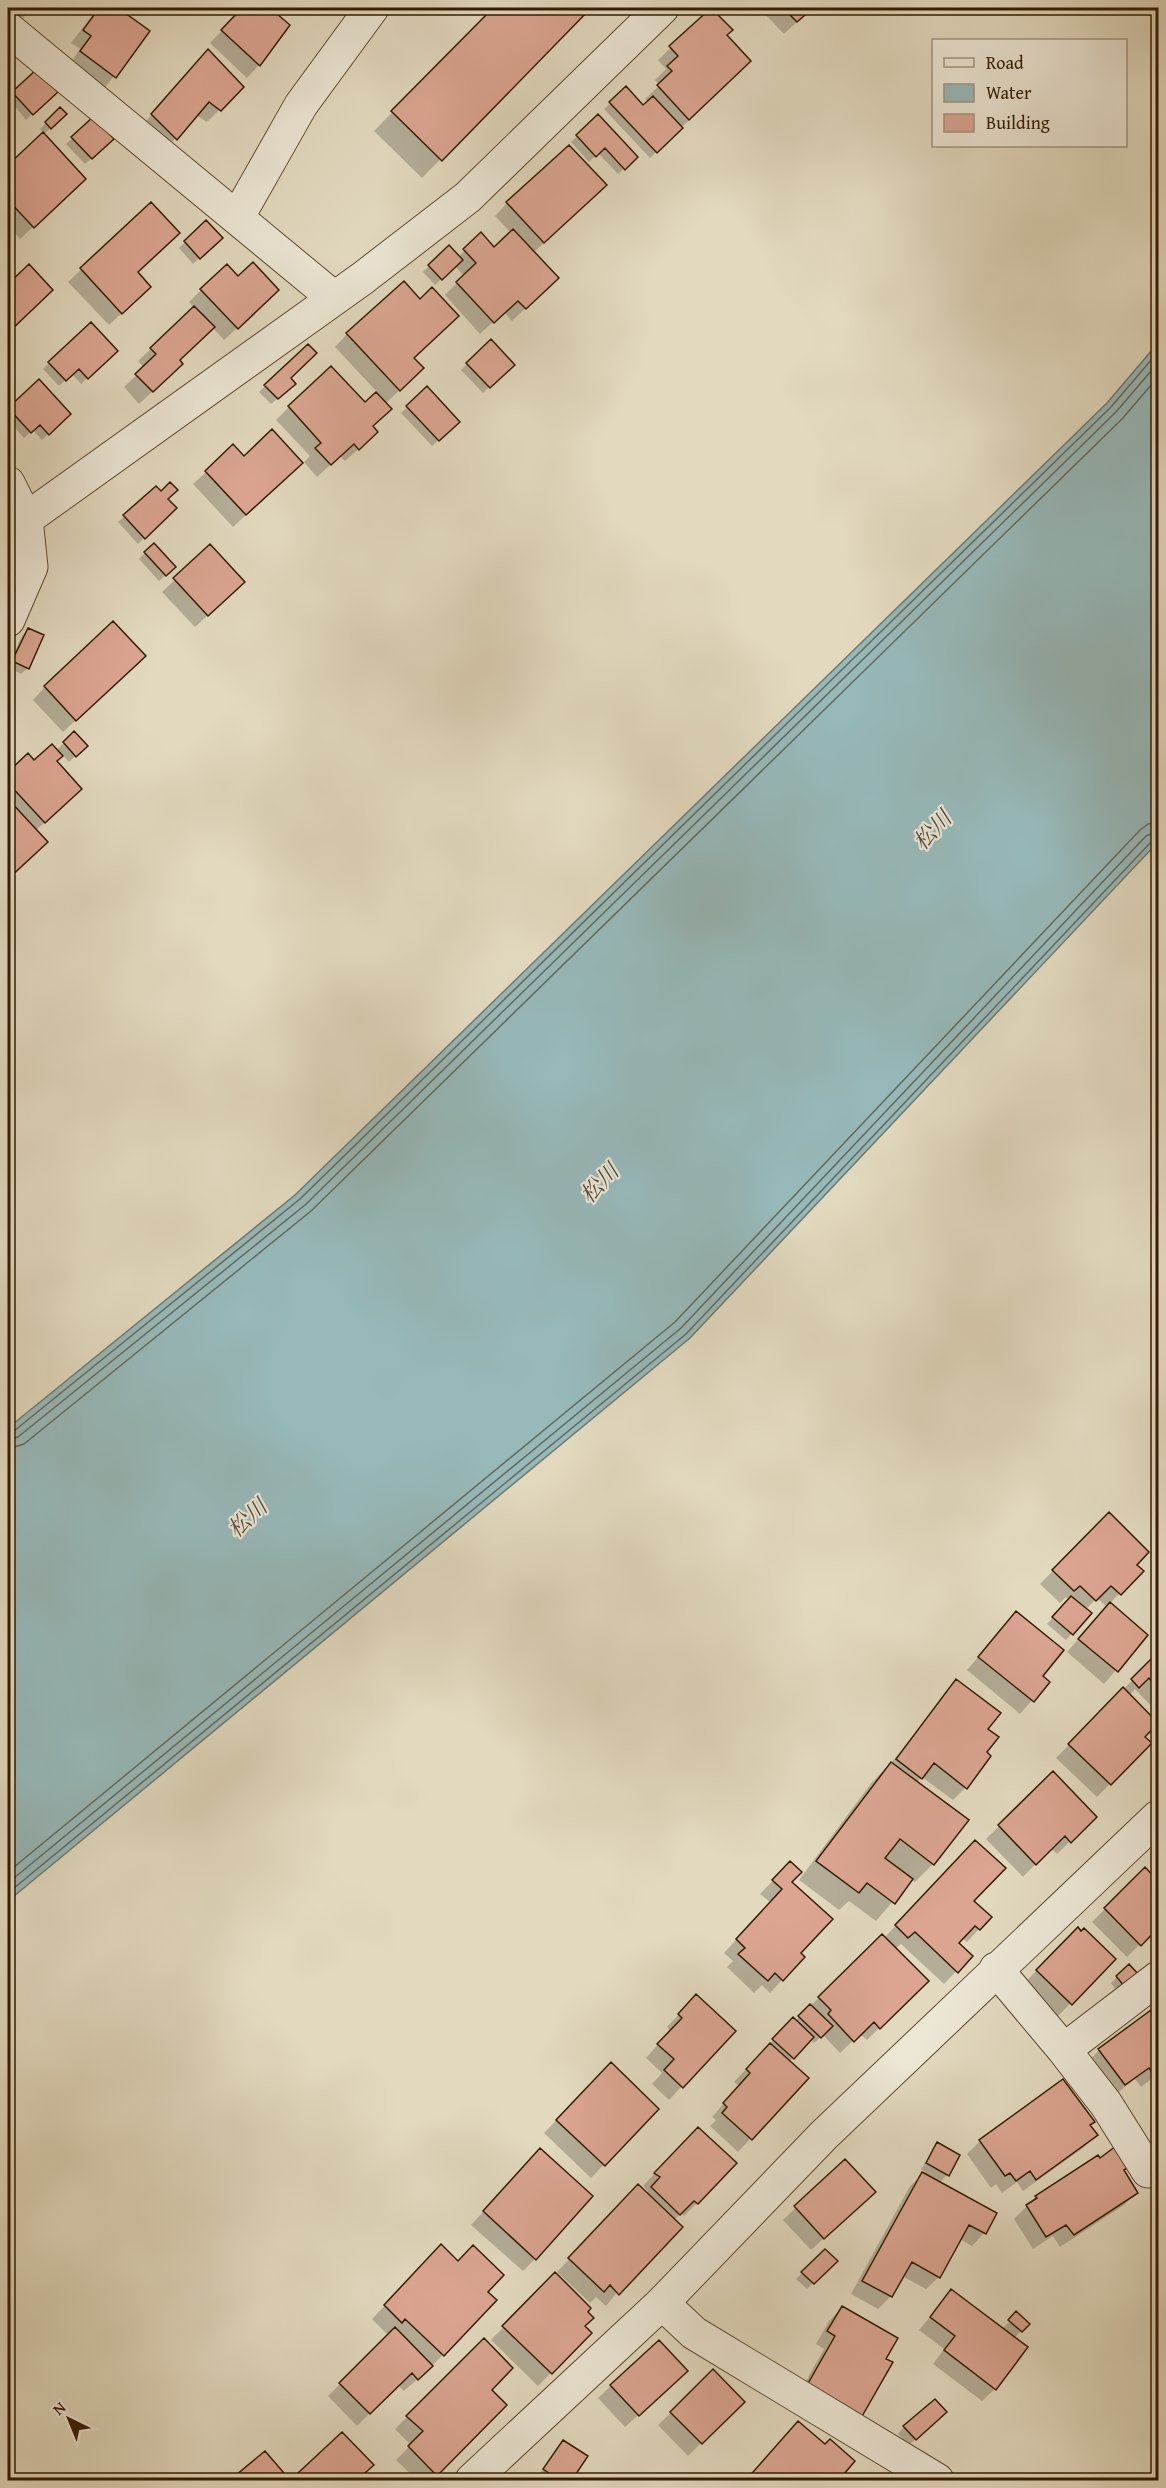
<svg xmlns="http://www.w3.org/2000/svg" width="1166" height="2488" viewBox="0 0 1166 2488" font-family="'Gentium Book Plus','Noto Serif JP',serif">
  <rect width="100%" height="100%" fill="#e2d9bf"/>
  <filter id="stains"><feTurbulence type="fractalNoise" baseFrequency=".00333" numOctaves="4"/><feColorMatrix values="0 0 0 0 .2 0 0 0 0 .09 0 0 0 0 .02 0 0 0 .5 -.17"/></filter>
  <radialGradient id="worn" r=".72"><stop offset=".6" stop-color="#630" stop-opacity="0"/><stop offset="1" stop-color="#630" stop-opacity=".3"/></radialGradient>
  <!-- water -->
  <path fill="#97b9ba" stroke="#6f7a70" stroke-width="1.5" d="M1158,343V842L690,1338L8,1901V1428L295,1195L1107,403Z"/>
  <!-- shadow -->
  <path fill="#0003" d="M8,8H33L23,18L8,15Z
    M98,8H115L148,32L103,90L69,65L80,49L71,43Z
    M244,8H268L288,25L259,65L247,78L210,43Z
    M494,8H589L422,178L374,131Z
    M712,8L731,30L725,36L737,74L650,158L604,109L626,89L643,108L649,102L645,99L660,85L655,80L666,69L658,60Z
    M749,8H812L784,34L759,8L754,13Z
    M208,51L242,87L207,122L196,115L164,151L140,128Z
    M36,71L56,92L26,120L8,98Z
    M60,109L65,114L43,135L72,191L20,239L8,226V167L44,133L40,129Z
    M598,116L636,157L618,174L598,153L589,162L571,142Z
    M93,119L111,139L85,164L66,144Z
    M592,197L533,253L544,291L512,321L504,312L480,334L445,295L464,276L455,266L435,285L423,272L449,247L458,257L481,235L493,249L511,233L495,216L507,203Z
    M151,204L136,272L137,299L109,325L68,282Z
    M206,222L221,238L193,264L179,248Z
    M29,266L51,290L8,331V286Z
    M201,290L265,303L224,340L212,327L178,360L169,376L139,404L124,387L144,368L138,361L194,308L189,302Z
    M91,324L116,351L81,384L72,374L59,386L43,369Z
    M347,334L413,358L409,381L385,404L364,444L345,461L340,456L317,477L304,462L310,456L276,420L289,407L365,404L377,392L335,347Z
    M491,341L512,365L483,393L461,370Z
    M308,346L289,378L288,390L271,404L259,392Z
    M39,381L69,414L42,440L33,430L24,438L8,420V410Z
    M427,389L458,422L432,446L401,413Z
    M244,458L288,476L233,527L193,484L206,472Z
    M156,488L175,508L138,544L118,522Z
    M153,545L174,567L159,581L139,559Z
    M210,547L230,595L195,627L162,592Z
    M28,630V668L21,674L8,667L22,636Z
    M131,669L63,732L33,700L45,687Z
    M74,733L86,746L69,762L62,754L55,762L68,802L35,831L33,854L8,878V774L28,755L34,762L56,751Z
    M1109,1514L1135,1565L1142,1571L1109,1604L1146,1635L1104,1684L1067,1652L1107,1607L1097,1598L1085,1610L1090,1613L1066,1640L1047,1624L1069,1600L1066,1597L1060,1603L1040,1584Z
    M1016,1613L1041,1676L1048,1682L1020,1714L967,1670Z
    M1158,1654V1713L1135,1689L1129,1696L1143,1737L1150,1743L1097,1797L1056,1758Z
    M957,1681L986,1730L985,1752L965,1788L953,1800L922,1777L916,1783L933,1864L915,1882L911,1880L876,1921L849,1901L839,1910L799,1880L872,1782L891,1763Z
    M1053,1774L1095,1817L1057,1854L1051,1848L1023,1877L986,1839Z
    M963,1854L979,1929L967,1942L962,1938L956,1943L971,1956L944,1984L901,1944L895,1949L927,1981L867,2040L860,2034L840,2053L823,2035L814,2043L810,2039L789,2062L806,2078L738,2152L710,2126L716,2120L712,2117L739,2086L734,2082L793,2019L795,2021L882,1936L884,1938Z
    M790,1863L798,1953L803,1957L770,1993L762,1985L754,1993L727,1967L733,1961L724,1953L770,1902L760,1894Z
    M1145,1869L1158,1883V1926L1127,1957L1092,1922Z
    M1078,1930L1114,1959L1058,2016L1024,1983Z
    M1136,1974L1117,1991L1111,1983L1117,1977Z
    M684,2009L734,2031L669,2100L652,2084L662,2073L646,2058L670,2031L667,2027Z
    M1151,2012L1158,2022V2074L1141,2087L1135,2079L1112,2097L1087,2063L1099,2050Z
    M598,2077L657,2109L591,2178L544,2133Z
    M1063,2081L1096,2135L1083,2148L1023,2191L1017,2182L1002,2193L996,2184L991,2188L967,2154L980,2141Z
    M1158,2118V2136L1151,2125Z
    M685,2141L697,2203L684,2216L681,2213L674,2220L606,2306L596,2297L590,2303L557,2272L626,2199L646,2194L648,2191L643,2186Z
    M938,2144L947,2175L939,2183L995,2214L984,2233L972,2246L960,2239L939,2277L926,2289L902,2276L891,2296L878,2309L851,2294L910,2186L925,2172L921,2169Z
    M1099,2160L1128,2167L1123,2171L1136,2192L1124,2205L1060,2247L1053,2236L1033,2249L1014,2219L1036,2197Z
    M845,2161L861,2205L811,2250L783,2220Z
    M528,2163L535,2259L523,2271L471,2225Z
    M825,2251L836,2261L807,2289L796,2279Z
    M429,2259L486,2292L495,2301L430,2368L404,2391L398,2385L357,2426L328,2396L389,2336L372,2319Z
    M555,2274L583,2327L590,2333L538,2386L491,2340Z
    M952,2291L1002,2329L1017,2314L1028,2324L1014,2338L995,2389L982,2401L933,2364L944,2349L919,2330Z
    M842,2308L884,2360L795,2400L824,2349L816,2344L829,2321Z
    M484,2340L490,2390L505,2405L430,2480H417L396,2460L411,2445L395,2429Z
    M713,2372L742,2402L688,2456L658,2425Z
    M673,2384L625,2427L598,2398L611,2386Z
    M939,2418L909,2445L898,2434L904,2427Z
    M342,2434L371,2465L356,2480H293Z
    M785,2436L825,2446L853,2461L837,2480H747Z
    M563,2442L586,2457L570,2480H544L538,2476Z
    M265,2453L288,2480H232Z"/>
  <g fill="none" stroke-linecap="round" stroke-linejoin="round">
    <!-- shore -->
    <path stroke="#656a5d" stroke-width="1.5" d="M8,1432L14,1431L300,1199L1111,407L1158,352
      M8,1440L18,1437L305,1205L1116,412L1158,363
      M8,1449L24,1444L311,1211L1122,419L1158,377
      M8,1872L675,1322L1140,830L1148,824L1158,822
      M8,1883L681,1328L1146,836L1158,831
      M8,1893L686,1334L1152,841L1158,839"/>
  </g>
  <!-- building -->
  <path fill="#dba592" stroke="#331b00" stroke-width="1.5" d="M99,8H118L150,31L116,78L80,51L91,36L83,30Z
    M242,8H270L290,25L260,66L221,30Z
    M493,8H591L442,161L391,111Z
    M711,8L733,30L727,35L751,61L689,120L657,85L672,71L667,66L678,56L669,46Z
    M783,8H813L797,22Z
    M208,49L244,87L221,111L209,102L177,140L151,114Z
    M37,69L58,92L33,115L12,92Z
    M626,86L643,105L653,96L683,128L657,153L609,102Z
    M60,107L67,114L51,129L45,122Z
    M598,114L638,157L625,170L605,148L596,157L576,135Z
    M93,117L114,139L92,159L71,137Z
    M43,132L86,179L34,228L8,200V165Z
    M569,145L607,185L544,243L506,202Z
    M151,202L180,233L138,272L151,287L122,314L80,268Z
    M206,220L223,238L200,259L184,241Z
    M513,229L559,278L526,309L518,301L494,323L456,282L476,263L463,249L481,232L494,247Z
    M449,245L463,260L442,280L428,265Z
    M253,262L279,290L238,329L200,289L227,264L238,276Z
    M29,264L53,290L9,332L8,284Z
    M404,281L420,299L432,287L459,316L414,358L424,368L400,391L346,333Z
    M194,306L215,327L180,360L183,364L153,392L135,374L156,354L150,348Z
    M91,322L118,351L88,379L79,369L66,381L48,362Z
    M491,339L515,365L490,388L466,363Z
    M308,344L317,353L291,378L296,384L278,399L264,385Z
    M331,366L365,402L376,392L392,409L373,426L378,432L359,450L354,444L331,465L315,448L321,443L288,406Z
    M39,379L71,414L49,435L40,425L31,433L8,408Z
    M427,386L460,422L439,441L406,406Z
    M272,429L303,463L246,515L205,471L233,444L244,456Z
    M170,482L178,490L168,499L177,508L145,539L123,515L156,486L161,491Z
    M154,543L176,567L166,576L144,552Z
    M210,544L245,582L208,616L173,578Z
    M113,621L146,656L76,721L44,686Z
    M28,628L44,635L29,669L12,661Z
    M74,731L88,746L76,757L63,742Z
    M52,744L63,756L57,761L82,789L45,823L8,783V772L28,753L34,760Z
    M8,799L48,842L8,879Z
    M1109,1512L1149,1552L1137,1565L1144,1571L1121,1595L1111,1586L1096,1601L1080,1586L1074,1591L1052,1570Z
    M1071,1596L1092,1613L1073,1635L1052,1617Z
    M1110,1602L1148,1635L1118,1672L1078,1639Z
    M1016,1611L1064,1650L1043,1676L1050,1682L1034,1702L978,1657Z
    M1158,1652V1688L1149,1678L1139,1688L1131,1679Z
    M956,1679L1001,1713L988,1729L999,1737L987,1752L991,1756L967,1789L934,1763L922,1779L896,1759Z
    M1123,1687L1158,1723L1145,1737L1152,1743L1111,1785L1068,1744Z
    M891,1762L969,1820L934,1865L900,1839L885,1858L913,1879L895,1904L867,1883L859,1893L816,1861Z
    M1053,1771L1097,1817L1071,1843L1065,1836L1036,1865L998,1825Z
    M975,1840L1006,1868L974,1901L992,1917L980,1930L975,1926L959,1943L973,1956L958,1973L915,1932L908,1938L895,1925Z
    M790,1861L802,1872L792,1882L833,1919L801,1953L805,1957L783,1981L775,1973L768,1981L738,1954L745,1948L736,1939L782,1889L772,1880Z
    M1145,1867L1158,1881V1928L1141,1946L1104,1908Z
    M1078,1927L1081,1931L1084,1928L1116,1959L1072,2005L1036,1970Z
    M882,1934L929,1981L880,2029L874,2022L854,2042L828,2014L831,2010L818,1997Z
    M1129,1964L1138,1974L1124,1986L1116,1976Z
    M696,1994L736,2031L683,2088L664,2070L674,2059L657,2044L682,2018L678,2014Z
    M810,2004L833,2026L821,2038L798,2016Z
    M1151,2010L1158,2020V2072L1154,2075L1149,2068L1125,2085L1098,2049Z
    M793,2017L814,2037L794,2059L772,2039Z
    M770,2043L809,2078L752,2140L722,2113L727,2107L723,2103L750,2073L746,2069Z
    M611,2062L659,2109L605,2166L556,2120Z
    M1063,2079L1095,2122L1090,2125L1098,2135L1036,2180L1030,2171L1016,2181L1010,2173L1005,2176L979,2140Z
    M698,2127L737,2163L698,2204L694,2201L680,2215L651,2187L660,2177L654,2173Z
    M937,2142L960,2155L949,2176L926,2163Z
    M1116,2146L1129,2167L1124,2170L1138,2193L1074,2235L1066,2225L1046,2237L1026,2205L1037,2198L1035,2196L1098,2155L1100,2158Z
    M540,2148L593,2196L536,2260L483,2211Z
    M845,2159L876,2192L824,2239L794,2206Z
    M922,2172L997,2213L986,2234L969,2225L940,2278L912,2262L892,2297L862,2281Z
    M638,2184L683,2227L619,2295L610,2285L604,2292L568,2258Z
    M441,2244L458,2261L473,2245L504,2275L488,2292L497,2300L444,2356L405,2319L402,2323L384,2305Z
    M825,2249L838,2261L814,2284L801,2272Z
    M555,2272L591,2308L588,2312L594,2318L585,2326L592,2333L552,2374L502,2326Z
    M951,2289L1028,2347L996,2390L944,2350L955,2336L930,2317Z
    M842,2306L898,2338L886,2359L893,2362L861,2418L806,2387L835,2336L827,2331Z
    M1016,2311L1030,2324L1022,2332L1008,2320Z
    M395,2327L433,2366L418,2380L412,2373L370,2414L339,2383Z
    M484,2338L513,2368L492,2390L507,2405L437,2476L408,2446L423,2431L406,2416Z
    M659,2340L688,2371L639,2416L610,2385Z
    M713,2369L745,2402L702,2444L670,2412Z
    M935,2399L947,2412L916,2440L903,2426Z
    M798,2421L825,2444L830,2439L855,2461L839,2480H746Z
    M342,2432L374,2465L357,2480H304L297,2474Z
    M563,2440L588,2456L572,2480H559L543,2469Z
    M265,2451L290,2480H230Z"/>
  <g fill="none" stroke-linecap="round" stroke-linejoin="round">
    <!-- minor casing -->
    <g stroke="#5f4a30" stroke-width="35">
      <path id="minor" d="M8,29L334,298
        M237,218L301,105L372,8
        M8,483L26,519L31,567L8,620
        M8,532L363,278L468,197L662,8
        M996,1969L1064,2050L1158,1978
        M1064,2050L1106,2104L1148,2171
        M662,2303L694,2333L937,2480
        M472,2480L662,2303L824,2135L1158,1817"/>
    </g>
    <!-- minor -->
    <use href="#minor" stroke="#ece6d5" stroke-width="33"/>
  </g>
  <g text-anchor="middle" stroke-width="4.5" stroke-linejoin="round" paint-order="stroke">
    <!-- water labels -->
    <g font-size="22" font-style="italic" fill="#514a38" stroke="#ece6d5">
      <text transform="translate(932 830) rotate(-47)" y="8">松川</text>
      <text transform="translate(599 1183) rotate(-46)" y="8">松川</text>
      <text transform="translate(247 1518) rotate(-43)" y="8">松川</text>
    </g>
  </g>
  <!-- margin -->
  <rect width="1166" height="2488" fill="none" stroke="#e2d9bf" stroke-width="30"/>
  <rect x="9" y="9" width="1148" height="2470" fill="none" stroke="#331b00" stroke-width="3"/>
  <rect x="15" y="15" width="1136" height="2458" fill="none" stroke="#331b00" stroke-width="1.5"/>
  <!-- legend -->
  <rect x="932" y="39" width="195" height="108" fill="#ece6d5" stroke="#a29580" stroke-width="1.5"/>
  <rect x="944" y="58" width="30" height="9" fill="#ece6d5" stroke="#a29580" stroke-width="1.5"/>
  <text x="986" y="69" font-size="18" fill="#331b00">Road</text>
  <rect x="944" y="84" width="30" height="18" fill="#97b9ba" stroke="#a29580" stroke-width="1.5"/>
  <text x="986" y="99" font-size="18" fill="#331b00">Water</text>
  <rect x="944" y="114" width="30" height="18" fill="#dba592" stroke="#a29580" stroke-width="1.5"/>
  <text x="986" y="129" font-size="18" fill="#331b00">Building</text>
  <!-- north arrow -->
  <g transform="translate(69 2419) rotate(317)" stroke="#ece6d5" stroke-width="4.5" paint-order="stroke">
  <path d="M0-4.5L10 22L0 15L-10 22Z" fill="#331b00"/>
  <text y="-9" font-size="16" font-weight="bold" text-anchor="middle" fill="#331b00">N</text>
  </g>
  <rect width="100%" height="100%" filter="url(#stains)"/>
  <rect width="100%" height="100%" fill="url(#worn)"/>
</svg>
